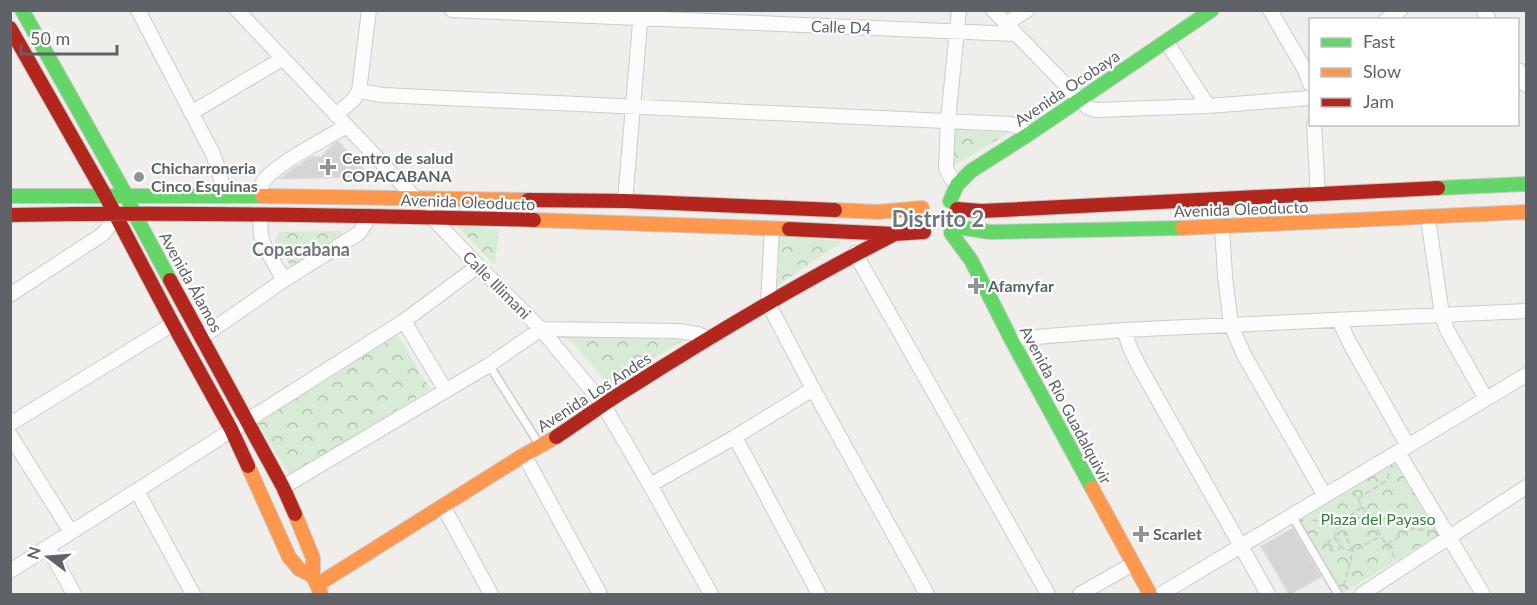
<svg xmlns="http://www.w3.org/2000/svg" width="1537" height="605" viewBox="0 0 1537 605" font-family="Lato,sans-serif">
  <defs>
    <pattern id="forest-crowns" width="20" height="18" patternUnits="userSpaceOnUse" patternTransform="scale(1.5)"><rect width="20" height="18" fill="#d8ebd6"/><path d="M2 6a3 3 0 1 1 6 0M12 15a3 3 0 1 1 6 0" fill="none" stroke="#b2c2b1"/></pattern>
  </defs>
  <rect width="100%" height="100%" fill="#efeeea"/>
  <!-- forest -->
  <path fill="url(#forest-crowns)" d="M955,130L1010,132L950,168Z
    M457,226L499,229L495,265Z
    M341,231L343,235L342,238L294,271L275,243L279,232Z
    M778,236L843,241L777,286Z
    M396,332L430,389L290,476L257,422Z
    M566,336L686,339L610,385Z
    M1396,456L1440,534L1343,593L1297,517Z"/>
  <!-- building -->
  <path fill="#d6d5d3" stroke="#deddd9" stroke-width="1.5" d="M338,141L364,169L362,175L356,177L279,179L297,166L301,165L302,163L311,157H321L331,146Z
    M1293,528L1321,577L1291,594H1289L1261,546Z"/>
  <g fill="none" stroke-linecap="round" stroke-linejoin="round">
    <!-- lane casing -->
    <g stroke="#cbcccc" stroke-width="10">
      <path id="lane" d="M489,365L539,444
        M1292,516L1338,594"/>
    </g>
    <!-- street casing -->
    <g stroke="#cbcccc" stroke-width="16">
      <path id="street" d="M138,10L212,152C218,166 222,180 223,195
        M237,10L417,200
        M452,10L1015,34
        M993,10L1087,107L1095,110L1208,106L1310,98
        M1270,10L1305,70L1310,84
        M1483,10L1489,20
        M1386,20L1400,10
        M1006,24L1027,10
        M1166,41L1208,106
        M1518,70L1526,85
        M359,91L382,95L1010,124L1019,127L1029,134
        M191,113L282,59
        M336,115L354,99L359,91L369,10
        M1314,124L1318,195
        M957,185L951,178L946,168L948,120L959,10
        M260,196C260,190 261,186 263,182C275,164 327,138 347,126
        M625,201L641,11
        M260,215L261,236L265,247L284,280
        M430,215L478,266L541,329L603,404L650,485L711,594
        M1428,218L1442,315L1447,330L1486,399
        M1222,227L1225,276L1231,325L1244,355L1325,496
        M772,228L768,303L813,389L927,594
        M855,253L1048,594
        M10,295L103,234L110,225L114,214
        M1339,320L1348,340L1408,446
        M404,321L446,391
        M1124,330L1130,348L1139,366L1268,594
        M202,337L284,280L358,234L366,223L367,216
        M1011,339L1124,330L1526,311
        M10,424L173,324
        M10,435L71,532
        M735,437L819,594
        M1398,452L1483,594
        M524,455L600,594
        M650,485L735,437L813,389
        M283,487L489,365L541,329L678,331L698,334L709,339
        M137,491L193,594
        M443,506L491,594
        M48,547L74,594
        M10,571L404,321L478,266
        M1080,594L1133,564
        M1161,594L1526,375
        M1362,594L1526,487"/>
    </g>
    <!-- fast casing -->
    <g stroke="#cacacb" stroke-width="16">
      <path id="fast" d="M22,10L126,195L134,213L170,280
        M1438,188L1526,184
        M10,196H262
        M950,201L957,185L971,171L1029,134L1212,10
        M957,227L990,232L1182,228
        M951,233L971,260L1011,339L1092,488"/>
    </g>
    <!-- slow casing -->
    <g stroke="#cacacb" stroke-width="16">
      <path id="slow" d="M262,196L528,200
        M835,210L878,212L922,208
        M534,220L789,229
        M1182,228L1526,212
        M248,466L289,557L299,569L313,576
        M1092,488L1150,594
        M295,514L313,558V576L321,594
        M317,585L524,455L556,437"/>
    </g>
    <!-- jam casing -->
    <g stroke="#cacacb" stroke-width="16">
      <path id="jam" d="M10,28L105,195L173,324L231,429L248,466
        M528,200L625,201L835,210
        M957,209L981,211L1438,188
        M10,215C185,212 360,215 534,220
        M789,229L894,234L924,232
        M170,280L283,487L295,514
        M556,437C581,421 604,403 629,388C714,334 801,282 891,236"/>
    </g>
    <!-- path -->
    <path stroke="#cacfcc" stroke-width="2" stroke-dasharray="6 3" stroke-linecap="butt" d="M1353,492L1395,558
      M1358,499L1387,480L1389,473
      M1362,507L1339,524L1353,551L1381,536
      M1312,520L1339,524L1334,539
      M1328 545a6 6 0 1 1 12 0a6 6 0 1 1-12 0Z
      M1387,544L1413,528L1430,531
      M1339,547L1353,551L1344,584"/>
    <!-- lane -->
    <use href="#lane" stroke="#fdfcfc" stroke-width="7"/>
    <!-- street -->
    <use href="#street" stroke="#fdfcfc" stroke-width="14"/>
    <!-- fast -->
    <use href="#fast" stroke="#63d668" stroke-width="14"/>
    <!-- slow -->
    <use href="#slow" stroke="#ff974d" stroke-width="14"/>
    <!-- jam -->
    <use href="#jam" stroke="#b3261e" stroke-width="14"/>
  </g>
  <!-- markers -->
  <g fill="#919496" stroke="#fff" stroke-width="2">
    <path d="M325 158h6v6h6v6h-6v6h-6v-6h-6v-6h6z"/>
    <circle cx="139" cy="177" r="6"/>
    <path d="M973 277h6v6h6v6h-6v6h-6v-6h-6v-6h6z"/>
    <path d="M1138 525h6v6h6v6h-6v6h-6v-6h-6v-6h6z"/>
  </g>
  <g text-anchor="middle" stroke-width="4.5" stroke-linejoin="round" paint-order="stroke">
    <!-- street labels -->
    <g font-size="16" fill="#5f6368" stroke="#fff">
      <text transform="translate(841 27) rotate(2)" y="6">Calle D4</text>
      <text transform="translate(1067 88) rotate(-34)" y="6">Avenida Ocobaya</text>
      <text transform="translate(468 202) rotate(2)" y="6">Avenida Oleoducto</text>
      <text transform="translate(1241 209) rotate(-2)" y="6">Avenida Oleoducto</text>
      <text transform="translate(191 282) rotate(61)" y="6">Avenida Álamos</text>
      <text transform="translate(497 285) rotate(45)" y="6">Calle Illimani</text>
      <text transform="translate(594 392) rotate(-33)" y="6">Avenida Los Andes</text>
      <text transform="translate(1066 405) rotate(62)" y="6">Avenida Río Guadalquivir</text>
    </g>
    <!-- poi labels -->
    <g font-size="16" font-weight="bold" fill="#5f6368" stroke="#fff" text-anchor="start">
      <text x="342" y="164">Centro de salud<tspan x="342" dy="18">COPACABANA</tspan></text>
      <text x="151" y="174">Chicharroneria<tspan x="151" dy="18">Cinco Esquinas</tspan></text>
      <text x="988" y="292">Afamyfar</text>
      <text x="1153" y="540">Scarlet</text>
    </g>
    <!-- park labels -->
    <g font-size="16" fill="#348238" stroke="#fff">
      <text x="1378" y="525">Plaza del Payaso</text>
    </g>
    <!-- neighbourhood labels -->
    <g font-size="18" font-weight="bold" fill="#70757a" stroke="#fff">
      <text x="301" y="256">Copacabana</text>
    </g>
    <!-- district labels -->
    <g font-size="22" font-weight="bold" fill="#70757a" stroke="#fff">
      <text x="938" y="227">Distrito 2</text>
    </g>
  </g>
  <!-- border -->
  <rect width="1537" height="605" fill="none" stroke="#5f6368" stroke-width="24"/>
  <!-- legend -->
  <rect x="1309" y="18" width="210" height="108" fill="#ffffff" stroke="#bfc1c3" stroke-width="1.5"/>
  <rect x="1321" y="38" width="30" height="9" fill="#63d668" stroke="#bfc1c3" stroke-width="1.5"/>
  <text x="1363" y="48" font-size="18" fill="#5f6368">Fast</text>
  <rect x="1321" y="68" width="30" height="9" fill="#ff974d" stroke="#bfc1c3" stroke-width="1.5"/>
  <text x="1363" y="78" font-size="18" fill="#5f6368">Slow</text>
  <rect x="1321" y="98" width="30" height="9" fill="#b3261e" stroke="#bfc1c3" stroke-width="1.5"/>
  <text x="1363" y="108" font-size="18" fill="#5f6368">Jam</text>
  <!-- north arrow -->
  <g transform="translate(48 557) rotate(286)" stroke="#ffffff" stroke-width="4.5" paint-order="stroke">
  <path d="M0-4.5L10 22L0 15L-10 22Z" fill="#5f6368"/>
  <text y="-9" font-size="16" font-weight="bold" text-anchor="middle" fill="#5f6368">N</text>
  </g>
  <!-- scale -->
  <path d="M21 45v9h96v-9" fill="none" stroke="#5f6368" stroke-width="3"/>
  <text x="30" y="45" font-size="18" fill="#5f6368" stroke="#ffffff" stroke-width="4.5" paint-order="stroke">50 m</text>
</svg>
